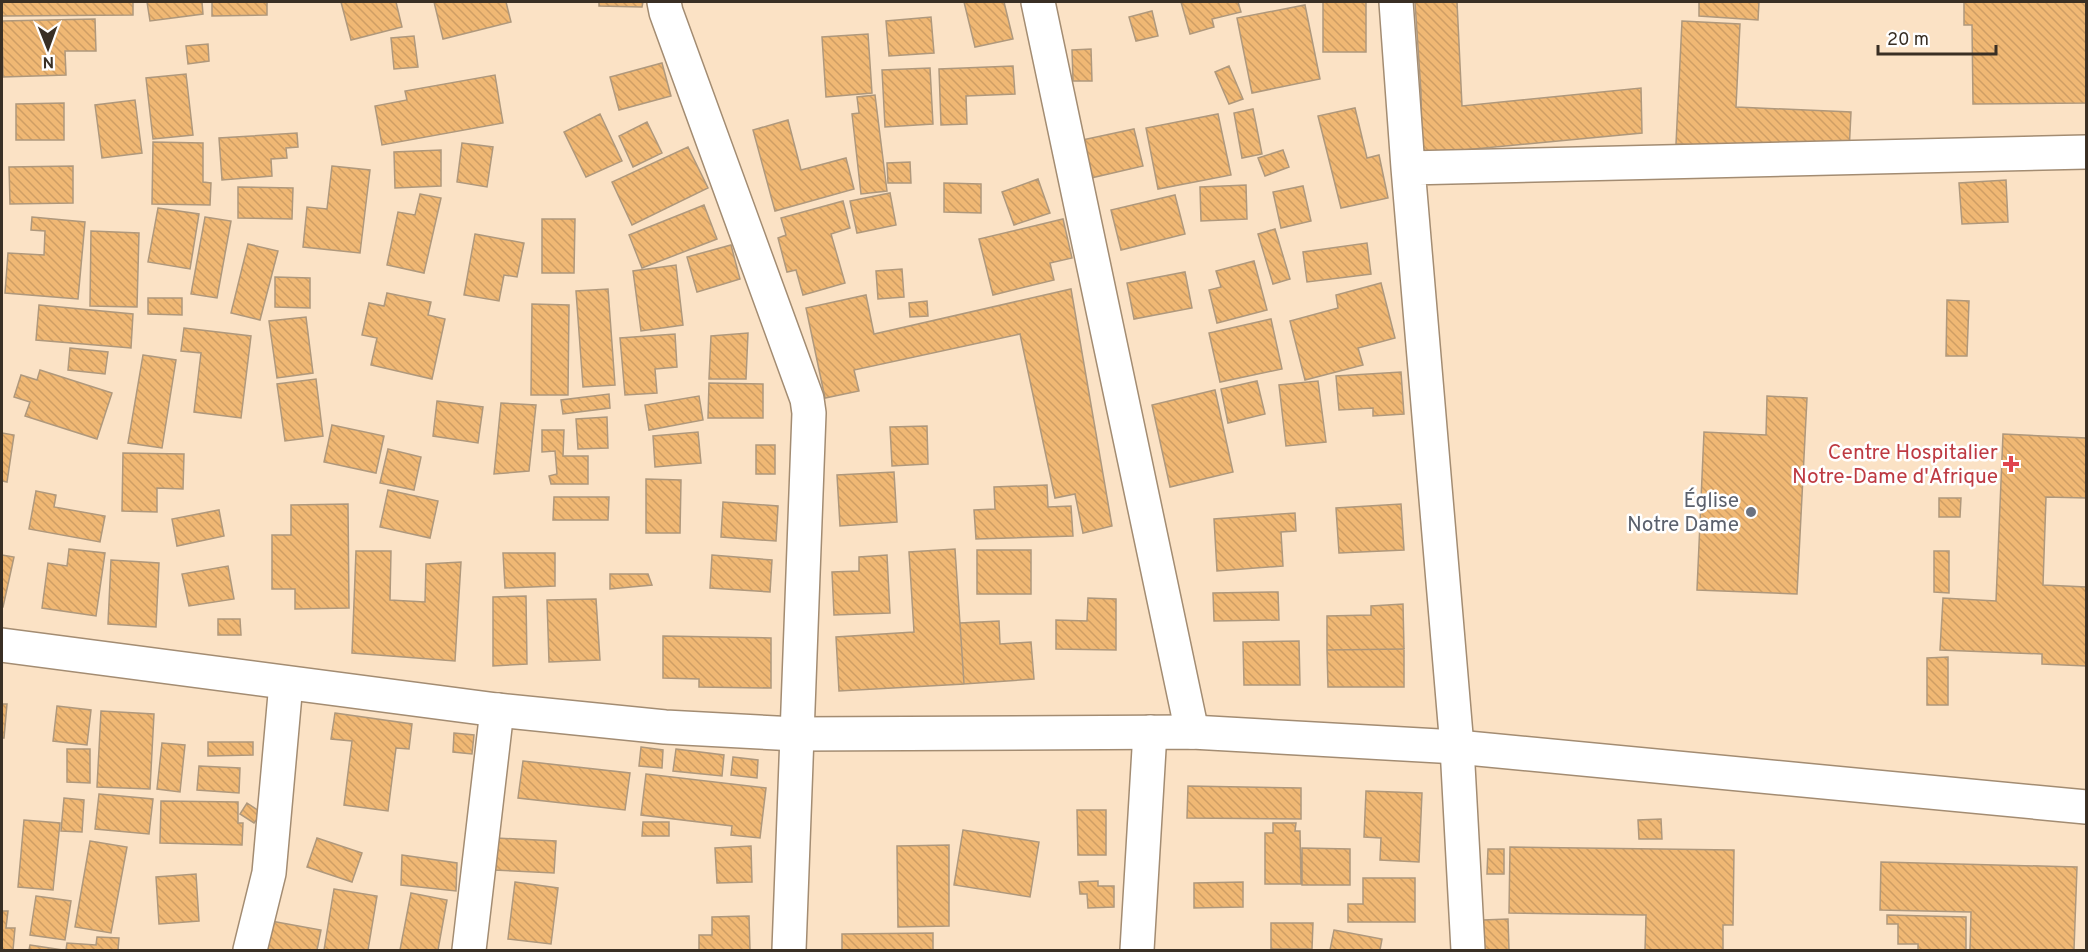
<svg xmlns="http://www.w3.org/2000/svg" width="2088" height="952" viewBox="0 0 2088 952" font-family="Overpass,sans-serif">
  <defs>
    <pattern id="building-back-hatch" width="6" height="6" patternUnits="userSpaceOnUse" patternTransform="scale(1.5)"><rect width="6" height="6" fill="#f0b874"/><path d="M-1 5l2 2M0 0l6 6M5-1l2 2" fill="none" stroke="#cf9e64"/></pattern>
  </defs>
  <rect width="100%" height="100%" fill="#fbe2c5"/>
  <!-- building -->
  <path fill="url(#building-back-hatch)" stroke="#af987c" stroke-width="1.5" d="M2,2H133V15L2,16Z
    M147,2H202L203,14L150,21Z
    M212,2H267V15L212,16Z
    M341,2H396L402,27L351,40Z
    M434,2H506L511,22L443,39Z
    M599,2H643L642,7L599,6Z
    M964,2H1004L1013,39L975,47Z
    M1181,2H1238L1241,12L1212,19L1214,27L1190,34Z
    M1323,2H1366V52H1323Z
    M1415,2H1457L1462,106L1641,88L1642,133L1422,154L1421,92Z
    M1699,2H1759L1758,20L1699,16Z
    M1964,2H2086V103L1973,104L1972,25H1964Z
    M1305,5L1320,79L1252,93L1237,18Z
    M1152,11L1158,36L1136,41L1129,17Z
    M931,17L934,53L889,56L886,21Z
    M95,19L96,51H65L66,75L3,77L2,21Z
    M1682,21L1740,24L1736,107L1851,112L1849,153L1676,144Z
    M868,34L872,93L826,97L822,37Z
    M414,36L418,67L394,69L391,38Z
    M208,44L209,61L188,64L186,46Z
    M1091,49L1092,81H1073L1072,50Z
    M662,63L671,96L619,110L610,77Z
    M1013,66L1015,94L966,96L967,124L941,125L939,69Z
    M1229,66L1243,99L1229,104L1215,72Z
    M930,68L933,124L885,127L882,70Z
    M186,74L193,135L153,139L146,78Z
    M495,75L503,123L382,145L375,106L407,100L405,91Z
    M875,95L887,191L861,194L852,114L859,113L857,97Z
    M135,100L142,153L102,158L95,105Z
    M64,103V140H16V104Z
    M1355,108L1367,158L1379,155L1388,198L1341,208L1318,116Z
    M1253,109L1262,154L1242,158L1234,113Z
    M600,114L622,161L586,177L564,132Z
    M1218,114L1231,175L1158,189L1146,128Z
    M788,120L801,170L846,158L854,189L775,211L753,130Z
    M647,122L662,153L633,167L619,136Z
    M1134,129L1143,166L1091,178L1082,140Z
    M297,133L298,147L286,148L287,158L271,159L272,176L222,180L219,138Z
    M153,142L203,143V182L211,183L210,205L152,204Z
    M462,143L493,147L487,187L457,182Z
    M688,147L708,188L632,225L612,182Z
    M441,150V186L395,188L394,152Z
    M1283,150L1289,167L1265,176L1258,158Z
    M910,162L911,183H888L887,163Z
    M73,166V203L10,204L9,167Z
    M332,166L370,170L360,253L303,247L307,207L327,209Z
    M1038,179L1050,213L1014,225L1002,192Z
    M2006,180L2008,222L1962,224L1959,183Z
    M944,183L981,184V213L944,212Z
    M1246,185L1247,219L1201,221L1200,187Z
    M1303,186L1311,221L1281,228L1273,192Z
    M238,187L293,188L292,219L238,218Z
    M890,193L896,225L857,233L850,201Z
    M420,194L441,198L424,273L387,265L398,212L415,215Z
    M1175,195L1185,234L1121,250L1111,210Z
    M843,201L850,228L831,234L845,283L803,295L796,270L787,272L778,238L786,235L781,218Z
    M704,205L717,239L642,268L629,235Z
    M158,208L199,214L190,269L148,262Z
    M32,217L85,222L78,299L5,293L8,253L44,255L45,231L31,230Z
    M205,217L231,221L217,298L191,294Z
    M542,219H575L574,273H542Z
    M1063,219L1072,258L1050,263L1054,280L993,295L979,239Z
    M1275,229L1290,279L1273,284L1258,234Z
    M91,231L139,233L137,307L90,306Z
    M475,234L524,243L517,277L504,275L499,301L464,295Z
    M1367,243L1371,274L1307,282L1303,252Z
    M248,244L278,251L260,320L231,313Z
    M731,245L740,279L697,292L687,257Z
    M1254,261L1267,310L1217,323L1209,290L1221,287L1216,271Z
    M676,265L683,325L641,331L633,271Z
    M902,269L904,297L878,299L876,271Z
    M1185,272L1192,308L1134,319L1127,283Z
    M275,277L310,278V308L275,307Z
    M1381,283L1395,338L1358,348L1363,365L1305,380L1290,321L1338,308L1336,295Z
    M608,289L615,385L583,387L576,291Z
    M1071,289L1112,526L1083,533L1075,494L1055,498L1020,334L854,370L859,391L825,398L806,308L866,295L874,334Z
    M387,293L431,302L428,315L445,319L432,379L371,365L377,338L362,335L369,303L384,306Z
    M148,298H182V315L148,314Z
    M1947,300L1969,301L1967,356H1946Z
    M927,301L928,316L910,317L909,303Z
    M532,304L569,305L568,395H531Z
    M39,305L133,314L131,348L36,340Z
    M306,317L313,373L277,378L269,321Z
    M1271,319L1282,369L1220,382L1209,333Z
    M184,328L251,336L241,418L194,412L201,353L181,351Z
    M748,333L746,379H709L711,336Z
    M675,334L677,367L655,369L657,393L625,395L620,338Z
    M70,348L108,352L105,374L68,370Z
    M143,355L176,360L162,448L128,443Z
    M40,370L112,393L97,439L25,416L30,402L14,397L21,375L37,380Z
    M1401,372L1404,414L1373,416V408L1339,410L1336,376Z
    M316,379L323,436L285,441L277,384Z
    M1257,381L1265,414L1228,423L1221,389Z
    M1318,381L1326,442L1286,446L1279,385Z
    M709,383L763,384V418H708Z
    M1215,390L1233,472L1170,487L1152,405Z
    M609,394L610,408L563,414L561,400Z
    M699,396L703,420L649,430L645,405Z
    M1767,396L1807,398L1797,594L1697,590L1704,432L1766,435Z
    M1767,396L1807,398L1797,594L1697,590L1704,432L1766,435Z
    M437,401L483,407L478,443L433,436Z
    M501,403L536,405L529,471L494,474Z
    M607,417L608,448L578,449L576,419Z
    M332,425L384,436L376,473L324,462Z
    M927,426L928,464L892,466L890,427Z
    M542,430H564L563,456H588V484H551L549,476L557,474L555,451L542,452Z
    M698,432L701,463L655,467L653,436Z
    M2,433L14,435L7,482L2,481Z
    M2003,434L2086,438V498L2046,497L2043,585L2086,587V666L2042,664V654L1940,650L1943,598L1996,601Z
    M756,445H775V474H756Z
    M388,449L421,457L414,490L380,483Z
    M123,453L184,454L183,489L157,488V512L122,511Z
    M894,472L897,522L840,526L837,475Z
    M646,479L681,480L680,533H646Z
    M1047,485L1048,507L1071,506L1073,536L976,539L974,510L995,509L994,487Z
    M388,490L438,501L430,538L380,527Z
    M36,491L56,495L54,507L105,516L100,542L29,529Z
    M554,497H609L608,520H553Z
    M1939,498H1961L1960,517H1939Z
    M723,502L778,506L776,541L721,537Z
    M348,504L349,608L295,609V589H272V535H291V505Z
    M1401,504L1404,550L1339,553L1336,508Z
    M219,510L224,536L177,546L172,519Z
    M1295,513L1296,531L1281,532L1283,566L1217,571L1214,519Z
    M69,549L105,553L96,616L42,608L48,563L67,566Z
    M955,549L964,684L839,691L836,637L914,632L909,552Z
    M977,550H1031V594H977Z
    M356,551H391L390,600L425,602L426,564L461,562L455,661L352,653Z
    M1934,551H1949V593L1934,592Z
    M503,553H555V586L505,588Z
    M2,555L14,557L3,607H2Z
    M712,555L772,560L770,592L710,588Z
    M887,555L890,613L834,615L832,572L859,571V557Z
    M111,560L159,563L156,627L108,624Z
    M228,566L234,599L189,606L182,574Z
    M610,574H648L652,585L610,589Z
    M1278,592L1279,620L1214,621L1213,593Z
    M526,596L527,664L493,666V597Z
    M1088,598L1116,599V650L1056,649V620L1087,621Z
    M596,599L600,660L549,662L547,600Z
    M1403,604L1404,649L1327,650V616L1371,615V606Z
    M218,619H240L241,635H218Z
    M999,621L1000,644L1031,642L1034,679L964,684L960,623Z
    M663,636L771,638V688L699,687V679L663,678Z
    M1299,641L1300,685H1244L1243,642Z
    M1404,649V687H1328L1327,650Z
    M1948,657V705H1927V658Z
    M2,704H7L4,738H2Z
    M57,706L91,710L87,745L53,741Z
    M101,711L154,714L150,789L97,787Z
    M335,713L412,724L409,749L396,748L388,811L344,805L352,741L331,739Z
    M454,733L474,735L472,754L453,752Z
    M208,742H253V755L208,756Z
    M162,743L185,745L180,792L157,789Z
    M641,747L663,750L662,768L639,766Z
    M67,749H90V783L67,782Z
    M676,749L724,755L722,776L673,771Z
    M733,757L758,760L757,778L731,775Z
    M523,761L630,773L625,810L518,798Z
    M199,766L240,768L239,793L197,790Z
    M646,774L766,788L760,838L731,835L732,826L641,815Z
    M1188,786L1301,788V819L1187,818Z
    M1366,791L1422,793L1419,862L1380,860L1381,838L1364,837Z
    M99,794L153,799L149,834L95,829Z
    M64,798L84,800L82,832L61,831Z
    M161,801L238,802V823H243L242,845L160,843Z
    M247,803L262,813L254,823L240,814Z
    M1077,810H1106V855H1078Z
    M1661,819L1662,839H1639L1638,820Z
    M24,820L60,823L53,890L18,887Z
    M643,822H669V836H642Z
    M1273,823H1296L1295,831H1300L1301,884H1265V833H1273Z
    M963,830L1039,842L1030,897L954,885Z
    M317,838L362,853L352,882L307,867Z
    M496,838L556,841L554,873L494,870Z
    M90,841L127,847L111,933L75,927Z
    M949,845V926L898,927L897,846Z
    M751,846L752,882L717,883L715,848Z
    M1510,847L1734,850L1733,925H1723V950H1645L1646,915L1509,913Z
    M1302,848L1350,849V885H1302Z
    M1488,849H1504V874H1487Z
    M402,855L457,863L456,891L401,885Z
    M1881,862L2077,867L2074,950H1970L1971,912L1880,910Z
    M196,874L199,921L159,924L156,877Z
    M1363,878H1415V922H1348V904H1363Z
    M1098,881V886H1114V907L1088,908L1087,894H1080L1079,882Z
    M515,882L558,888L551,944L508,939Z
    M1243,882V907L1194,908V883Z
    M334,889L377,896L368,950H324Z
    M411,893L447,900L438,950H400Z
    M36,896L71,901L65,940L30,935Z
    M2,911H8L6,928H15L13,950H2Z
    M1887,915L1966,917V950H1918V944H1898V924H1887Z
    M749,916L750,950H699V935H712V917Z
    M1508,919L1509,950H1484L1483,920Z
    M271,921L321,930L317,950H265Z
    M1271,923H1313L1312,949H1271Z
    M1334,930L1382,939L1380,950H1330Z
    M933,933V950H842V934Z
    M97,937L119,938L118,950H66L67,943L96,945Z
    M30,945L63,950H29Z"/>
  <g fill="none" stroke-linecap="round" stroke-linejoin="round">
    <!-- street casing -->
    <g stroke="#a38c72" stroke-width="36">
      <path id="street" d="M664,2L666,12L807,399L809,413L789,950
        M1038,2L1192,732
        M1396,2L1408,168L1457,747L1468,950
        M1408,168L2086,152
        M250,950L269,873L286,683
        M469,950L497,710
        M1137,950L1150,732"/>
    </g>
    <!-- secondary casing -->
    <g stroke="#a38c72" stroke-width="36">
      <path id="secondary" d="M2,645L497,710L665,727L796,734L1192,732L1457,747L2086,807"/>
    </g>
    <!-- street -->
    <use href="#street" stroke="#fff" stroke-width="33"/>
    <!-- secondary -->
    <use href="#secondary" stroke="#fff" stroke-width="33"/>
  </g>
  <!-- markers -->
  <path fill="#e0444e" stroke="#fff" stroke-width="2" d="M2008 455h6v6h6v6h-6v6h-6v-6h-6v-6h6z"/>
  <circle fill="#6b7280" stroke="#fff" stroke-width="2" cx="1751" cy="512" r="6"/>
  <g text-anchor="middle" stroke-width="5" stroke-linejoin="round" paint-order="stroke">
    <!-- health labels -->
    <g font-size="21" fill="#be3a42" stroke="#fff" text-anchor="end">
      <text x="1998" y="459">Centre Hospitalier<tspan x="1998" dy="24">Notre-Dame d'Afrique</tspan></text>
    </g>
    <!-- worship labels -->
    <g font-size="21" fill="#5b616d" stroke="#fff" text-anchor="end">
      <text x="1739" y="507">Église<tspan x="1739" dy="24">Notre Dame</tspan></text>
    </g>
  </g>
  <!-- border -->
  <rect width="2088" height="952" fill="none" stroke="#392f24" stroke-width="6"/>
  <!-- north arrow -->
  <g transform="translate(48 48) rotate(179)" stroke="#ffffff" stroke-width="4.5" paint-order="stroke">
  <path d="M0-4.5L10 22L0 15L-10 22Z" fill="#392f24"/>
  <text y="-9" font-size="16" font-weight="bold" text-anchor="middle" fill="#392f24">N</text>
  </g>
  <!-- scale -->
  <path d="M1878 45v9h118v-9" fill="none" stroke="#392f24" stroke-width="3"/>
  <text x="1887" y="45" font-size="18" fill="#392f24" stroke="#ffffff" stroke-width="4.5" paint-order="stroke">20 m</text>
</svg>
